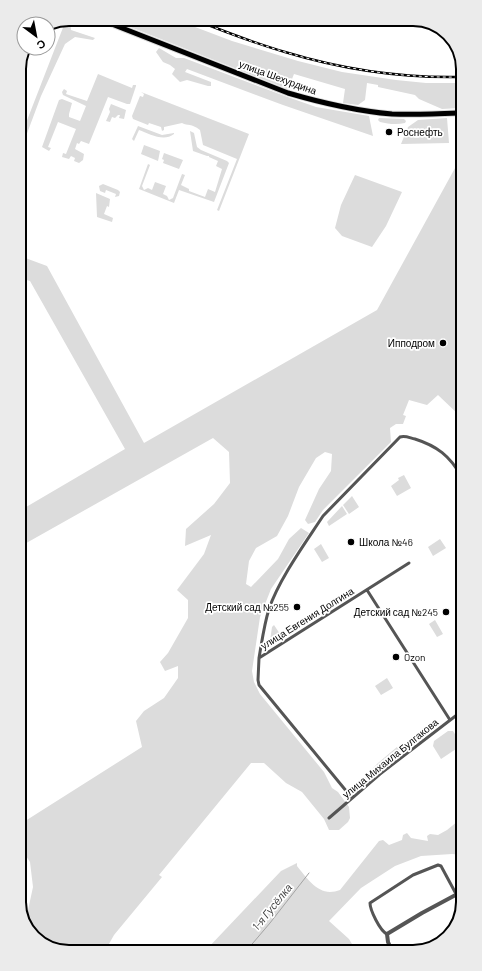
<svg xmlns="http://www.w3.org/2000/svg" width="482" height="971" viewBox="0 0 482 971" font-family="Barlow,sans-serif">
  <rect width="100%" height="100%" fill="#fff"/>
  <!-- green -->
  <path fill="#dcdcdc" d="M69,19H70L71,30L95,38L93,40L75,37L65,44L41,96L19,155V141L64,25L67,26Z
    M110,19H174L232,41L298,61L342,72L396,80L426,83H459L460,108L442,109L419,99L415,95L378,87V85L367,83L365,100L358,105L343,103L345,89L294,74L288,89Z
    M159,48L176,58H184L282,95L316,107L369,116L373,136L283,105L187,69L185,72L211,82V86H208L187,80L180,82L172,74L175,69L170,65L163,62L156,52Z
    M98,74L132,88L133,85H136V86L130,104H127L108,97L89,144L81,141L79,144L77,143L75,149L84,154L83,160L79,163L74,161L75,158L71,156L69,159L62,157L63,153L66,154L76,129L58,122L48,147L51,148L49,151L42,147L59,100L62,99L72,103L69,114V117L80,121L86,106L63,95L62,92L64,89L67,91L66,94L87,101Z
    M141,92L249,134L219,211L217,210L237,159L203,145L200,130C191,123 188,126 182,123L164,127V130L162,131L161,127L149,123L148,125L133,119L132,116L140,96L143,97L144,94Z
    M111,104L126,110L124,119L119,118L120,115H118L115,118L112,117L110,122L106,121L110,112L109,109Z
    M379,118L404,119L406,121L405,123C397,125 388,124 380,122L378,120Z
    M447,118L449,143L401,144L408,127L418,120Z
    M138,126L162,135L174,133V134C164,142 149,134 139,130L134,141L132,139Z
    M190,131L194,133L197,147L201,150L227,161L229,163L214,202L179,190L174,203L139,189L148,164L150,165L142,186L144,190L148,188L152,190L155,182L166,186L163,194L167,196L169,200L173,198L182,174L185,175L181,185L189,189V191L205,197L208,189L215,192L222,169L216,166L218,161L209,157V156H207L193,151Z
    M144,145L160,151L158,161L141,154Z
    M164,153L183,160L179,169L163,163L164,160L162,159Z
    M460,159L461,415H459L438,395L427,405L409,400L403,415L406,416L403,424H396L390,428L391,442L323,510L315,522L308,524L305,520L319,489L331,471L332,454L325,452L316,458L299,487L288,516L277,536L256,548L249,561L246,584L251,587L278,559L289,539L301,528L309,533L271,589L260,617L252,671L254,682L260,694L324,772L332,788L338,792L349,807L350,818L348,822L339,830H329L324,819L302,792L286,783L264,763H251L159,875L162,877L114,935L105,951L65,952L39,942L25,924L33,887L30,862L22,850V823L142,747L136,721L144,711L164,698L178,678V666L165,671L160,662L168,653L188,618V600L177,590L204,554L211,535L185,546L186,529L214,504L230,483L229,452L213,438L21,546V510L125,449L30,281L20,278V256L47,266L144,443L377,310Z
    M355,175L402,192L386,226L372,247L342,236L335,228L341,205Z
    M103,184L118,190L120,192L119,196L115,197L116,194L106,190L105,193L100,191L99,186Z
    M96,193L110,199L109,207L107,206L104,214L113,218L112,222L97,217Z
    M404,475L411,488L397,496L391,486L399,480L398,478Z
    M352,496L359,507L349,514L343,505Z
    M342,506L347,514L329,526L327,522Z
    M440,539L446,548L433,556L428,547Z
    M321,544L329,558L322,562L314,549Z
    M435,620L443,634L437,637L429,624Z
    M274,625L282,637L271,644L270,641L272,627Z
    M387,678L393,688L381,695L375,686Z
    M448,731H453L462,745L441,759L433,746L434,741Z
    M397,747L401,752L354,791L353,789L378,763Z
    M463,817V855L452,854L421,856L395,866L361,888L329,921L349,939L355,949H340L339,948L336,949L206,950L281,871L297,863V866C305,876 316,892 330,892C333,892 337,891 340,890L379,841L383,840L389,845L402,840L403,835L407,833L411,838L428,841L427,836L430,834L438,835L447,830Z"/>
  <g fill="none" stroke-linecap="round" stroke-linejoin="round">
    <!-- stream -->
    <path stroke="#a3a3a3" stroke-width="1" d="M247,950L270,923L309,873"/>
    <!-- primary casing -->
    <g stroke="#dbdbdb" stroke-width="7">
      <path id="primary" d="M99,19L288,93C322,103 357,111 392,114C415,115 437,114 460,113"/>
    </g>
    <!-- minor -->
    <path stroke="#555" stroke-width="3" d="M367,590L450,720
      M259,658C262,641 264,625 269,609C278,582 301,549 317,525L323,516L400,437C405,435 410,438 415,439C437,446 450,456 461,476
      M352,798L259,685L258,680L259,658L409,563
      M329,818L380,774L462,711
      M387,934C380,931 370,910 370,903L413,875L438,865L441,866L462,905"/>
    <!-- tertiary -->
    <path stroke="#555" stroke-width="4" d="M391,949L388,942L387,934L422,913L463,891"/>
    <!-- primary -->
    <use href="#primary" stroke="#000" stroke-width="5"/>
    <!-- rail casing -->
    <g stroke="#000" stroke-width="2.5">
      <path id="rail" d="M193,19C223,31 254,43 285,52C341,69 400,78 459,77"/>
    </g>
    <!-- rail -->
    <use href="#rail" stroke="#fff" stroke-width="1" stroke-dasharray="3" stroke-linecap="butt"/>
  </g>
  <!-- markers -->
  <g fill="#000" stroke="#fff" stroke-width="1.5">
    <circle cx="389" cy="132" r="4"/>
    <circle cx="443" cy="343" r="4"/>
    <circle cx="351" cy="542" r="4"/>
    <circle cx="297" cy="607" r="4"/>
    <circle cx="446" cy="612" r="4"/>
    <circle cx="396" cy="657" r="4"/>
  </g>
  <g text-anchor="middle" stroke-width="3.5" stroke-linejoin="round" paint-order="stroke">
    <!-- street labels -->
    <g font-size="10" fill="#000" stroke="#fff">
      <text transform="translate(278 77) rotate(20)" y="4">улица Шехурдина</text>
      <text transform="translate(307 618) rotate(-32)" y="4">улица Евгения Долгина</text>
      <text transform="translate(390 758) rotate(-39)" y="4">улица Михаила Булгакова</text>
    </g>
    <!-- poi labels -->
    <g font-size="10" fill="#000" stroke="#fff" text-anchor="start">
      <text x="397" y="136">Роснефть</text>
      <text x="435" y="347" text-anchor="end">Ипподром</text>
      <text x="359" y="546">Школа №46</text>
      <text x="289" y="611" text-anchor="end">Детский сад №255</text>
      <text x="438" y="616" text-anchor="end">Детский сад №245</text>
      <text x="404" y="661">Ozon</text>
    </g>
    <!-- water labels -->
    <g font-size="11" font-style="italic" fill="#444" stroke="#fff">
      <text transform="translate(272 907) rotate(-51)" y="4">1-я Гусёлка</text>
    </g>
  </g>
  <!-- crop -->
  <path d="M0 0H482V971H0ZM69 26H413A43 43 0 0 1 456 69V902A43 43 0 0 1 413 945H69A43 43 0 0 1 26 902V69A43 43 0 0 1 69 26Z" fill="#ebebeb" fill-rule="evenodd"/>
  <path fill="none" stroke="#000" stroke-width="2" d="M69 26H413A43 43 0 0 1 456 69V902A43 43 0 0 1 413 945H69A43 43 0 0 1 26 902V69A43 43 0 0 1 69 26Z"/>
  <!-- north arrow -->
  <g transform="translate(36 36) rotate(148)"><circle r="19" fill="#ffffff" stroke="#999999"/>
  <path d="M0-3L7 15L0 10L-7 15Z" fill="#000000"/>
  <text y="-6" font-size="11" font-weight="bold" text-anchor="middle" fill="#000000">С</text>
  </g>
</svg>
